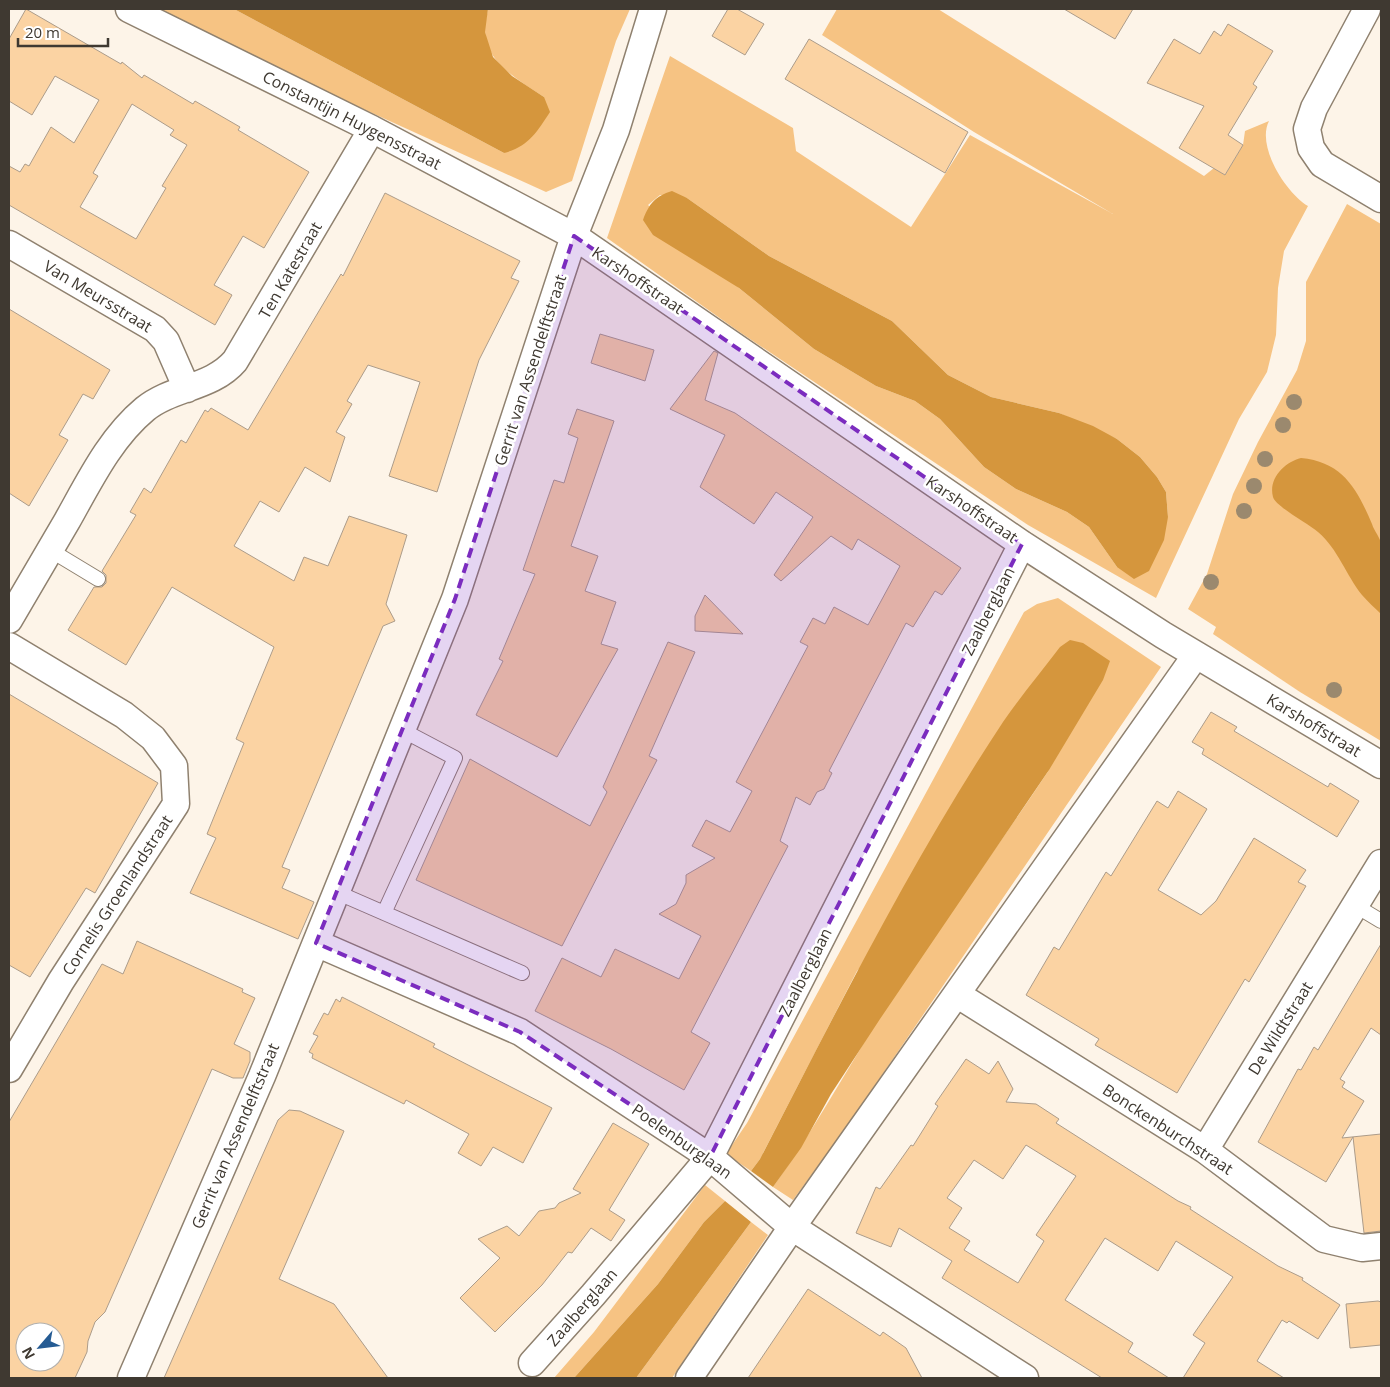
<svg xmlns="http://www.w3.org/2000/svg" width="1390" height="1387" viewBox="0 0 1390 1387" font-family="'Open Sans',sans-serif">
  <rect width="100%" height="100%" fill="#fdf4e8"/>
  <!-- green -->
  <path fill="#f6c383" fill-rule="evenodd" d="M160,9H234L504,153L544,97C520,81 487,64 485,32C484,25 487,16 488,9H630L616,41L572,181L546,192L350,103Z
    M837,9H938L1204,176L1214,168L1225,175L1243,145L1245,131L1269,121C1256,146 1286,193 1308,206L1284,251L1278,288L1276,335L1267,372L1239,419L1156,598L1028,525L738,331L607,238L670,56L793,128L796,151L911,227L970,135L1113,214L974,132L822,35ZM660,195L687,198L769,256L892,321L948,375L991,397L1059,413L1117,439L1140,457L1157,477L1166,492L1168,517L1117,567L1089,527L1067,512L1016,489L984,467L940,419L915,401L876,386L814,349L739,288L648,205Z
    M1347,204L1381,224V741L1300,692L1213,634L1216,627L1188,609L1207,574L1233,494L1258,442L1297,370L1306,341V282Z
    M1058,598L1161,667L843,1132L793,1200L773,1187C812,1133 843,1076 878,1020C933,936 993,854 1049,770L857,971L760,1159L751,1171L726,1154L747,1123L1024,612L1037,604Z
    M705,1185L725,1201L704,1222L658,1284L574,1378H554L594,1332Z
    M751,1222L768,1235L672,1378H636Z"/>
  <!-- water -->
  <path fill="#d5963d" d="M234,9H488L485,32L493,57L512,76L544,97L550,112C537,132 528,147 504,153Z
    M672,191L687,198L769,256L892,321L948,375L991,397L1059,413L1093,426L1117,439L1140,457L1157,477L1166,492L1168,517L1164,540L1149,571L1134,579L1117,567L1089,527L1067,512L1016,489L984,467L940,419L915,401L876,386L814,349L739,288L653,235L643,220C649,204 655,196 672,191Z
    M1301,458C1343,462 1357,489 1372,524C1374,531 1381,538 1381,545C1384,568 1381,592 1381,614C1375,608 1368,602 1362,595C1346,575 1338,549 1318,532C1309,524 1275,506 1273,497C1268,478 1285,462 1301,458Z
    M1070,640L1083,643L1110,661L1103,680L1049,770L880,1019L831,1094L801,1148L773,1187L751,1171L760,1159C836,1012 911,861 1003,722C1021,696 1041,672 1060,647Z
    M725,1201L751,1222L636,1378H574L658,1284L704,1222Z"/>
  <!-- building -->
  <path fill="#fbd3a3" stroke="#ac9c8a" fill-rule="evenodd" d="M26,9L121,64L122,62L142,78L144,75L193,104L195,101L240,127L238,130L309,172L264,248L243,236L214,285L232,295L215,325L9,205V166L20,172L25,164L29,166L51,127L74,143L99,100L55,76L32,115L9,101V39ZM132,104L174,130L170,135L187,145L162,186L166,188L136,239L80,207L98,176L93,173Z
    M728,9H737L764,24L745,55L712,36Z
    M1064,9H1133L1115,39Z
    M1228,24L1273,51L1253,84L1257,87L1228,135L1243,145L1225,175L1179,148L1204,106L1147,83L1174,39L1200,54L1214,31L1221,36Z
    M809,39L968,132L945,173L785,79Z
    M385,193L520,261L511,278L519,281L479,360L437,492L389,476L420,382L368,365L347,401L352,404L336,432L345,437L330,482L305,467L279,512L260,501L234,546L294,581L304,557L328,566L349,516L407,535L386,604L395,621L383,626L282,867L290,870L282,888L314,902L298,939L190,893L216,838L207,834L244,743L236,739L274,647L172,587L126,665L68,630L94,587H102L106,583V575L102,571L136,515L130,512L144,488L151,493L181,440L186,443L205,410L208,412L211,408L248,430L341,274L343,276Z
    M9,309L110,370L93,399L83,394L59,435L68,440L29,506L9,493Z
    M600,334L654,350L645,381L591,363Z
    M714,351L718,353L705,400L735,413L961,568L942,595L935,591L913,627L906,623L829,771L832,773L824,789L817,792L810,805L796,797L780,841L788,846L691,1032L710,1043L684,1090L611,1049L535,1011L562,958L601,977L615,949L679,979L701,936L659,914L676,904L686,883V875L715,858L692,846L706,820L730,832L752,791L736,782L808,646L800,642L813,618L825,624L834,607L868,625L900,566L858,539L852,550L831,536L781,581L774,575L813,517L776,492L754,524L700,487L725,435L670,409Z
    M577,409L614,421L571,546L598,556L585,591L616,602L601,644L618,649L557,757L476,715L503,661L499,659L535,574L523,570L554,480L564,483L578,438L568,434Z
    M705,595L743,634L695,631V616Z
    M668,642L695,652L649,756L657,760L562,946L416,880L470,759L590,826L607,792L603,787Z
    M9,694L158,783L95,893L86,888L30,977L9,965Z
    M1211,712L1237,727L1234,731L1328,787L1330,783L1359,801L1337,837L1202,754L1204,749L1192,742Z
    M1178,791L1207,809L1158,890L1201,915L1216,901L1254,838L1306,870L1298,882L1306,886L1249,982L1245,979L1177,1093L1095,1045L1099,1039L1026,995L1054,947L1059,950L1106,872L1111,876L1157,801L1168,808Z
    M137,941L243,989L242,992L255,998L234,1044L250,1052V1061L243,1078H233L212,1069L105,1312L95,1322L88,1341L87,1352L75,1378H9V1122L102,964L123,974ZM25,1332H55V1362H25Z
    M1381,944V1035L1371,1028L1340,1079L1345,1082L1342,1087L1364,1101L1342,1138L1381,1134V1231L1364,1233L1353,1137L1326,1182L1258,1142L1298,1069L1301,1070L1314,1047L1318,1050Z
    M342,997L435,1044L433,1047L552,1108L523,1163L493,1147L481,1166L458,1153L469,1134L406,1100L404,1104L312,1058L313,1054L309,1052L318,1036L313,1034L324,1013L328,1015L336,999L340,1002Z
    M966,1059L989,1074L998,1061L1013,1089L1006,1102L1036,1104L1059,1119L1056,1123L1178,1201L1191,1207L1190,1209L1278,1266L1303,1278L1302,1280L1340,1305L1318,1339L1289,1321L1287,1323L1282,1320L1257,1361L1284,1378H1183L1205,1343L1193,1335L1233,1277L1176,1241L1158,1271L1105,1238L1065,1300L1133,1343L1128,1352L1169,1378H1102L942,1278L952,1261L899,1228L891,1247L856,1233L876,1187L880,1189L911,1145L913,1146L938,1106L935,1104ZM1026,1145L1076,1176L1036,1235L1044,1241L1018,1283L964,1250L970,1241L949,1228L962,1208L947,1198L974,1160L1003,1179Z
    M289,1110L300,1111L344,1131L279,1279L334,1304L388,1378H164L278,1120Z
    M613,1123L649,1144L609,1210L625,1220L611,1241L591,1228L572,1253L568,1252L542,1285L495,1332L460,1298L500,1258L478,1239L507,1226L519,1236L539,1211L555,1208L559,1203L581,1193L573,1189Z
    M808,1289L880,1336L883,1332L906,1348L922,1378H748Z
    M1378,1301L1381,1302V1345L1350,1348L1346,1304Z"/>
  <g fill="none" stroke-linecap="round" stroke-linejoin="round">
    <!-- lane casing -->
    <g stroke="#8f816f" stroke-width="16">
      <path id="lane" d="M50,550L98,579
        M336,892L522,973
        M1356,906L1381,921
        M384,913L455,758L402,730"/>
    </g>
    <!-- street casing -->
    <g stroke="#8f816f" stroke-width="29">
      <path id="street" d="M129,9L372,129L574,236L1022,544L1163,635L1381,765
        M1367,9L1314,108L1307,129L1311,148L1322,164L1381,199
        M9,244L155,329L166,341L187,389
        M9,620C28,587 48,554 67,521C89,482 110,438 145,409C172,387 212,388 235,361L372,129
        M9,646L124,715L153,738L174,766L176,804L61,981L9,1069
        M316,943L520,1032L710,1157L792,1227L1025,1378
        M958,995L1205,1150L1324,1239L1362,1248L1381,1246
        M1205,1150L1381,863
        M532,1363L593,1295L710,1157L1022,544
        M131,1378L262,1076L455,599L574,236L616,130L653,9
        M689,1378L792,1227L1196,655"/>
    </g>
    <!-- lane -->
    <use href="#lane" stroke="#fff" stroke-width="14"/>
    <!-- street -->
    <use href="#street" stroke="#fff" stroke-width="26"/>
  </g>
  <!-- trees -->
  <g fill="#9b896e">
    <circle cx="1294" cy="402" r="8"/>
    <circle cx="1283" cy="425" r="8"/>
    <circle cx="1265" cy="459" r="8"/>
    <circle cx="1254" cy="486" r="8"/>
    <circle cx="1244" cy="511" r="8"/>
    <circle cx="1211" cy="582" r="8"/>
    <circle cx="1334" cy="690" r="8"/>
  </g>
  <!-- marked area -->
  <path fill="#7b2cbf" fill-opacity="0.2" stroke="#7b2cbf" stroke-width="4" stroke-dasharray="10 6" stroke-linejoin="round" d="M574,236L1022,544L710,1157L520,1032L316,943L455,599Z"/>
  <g text-anchor="middle" stroke-width="5" stroke-linejoin="round" paint-order="stroke">
    <!-- street labels -->
    <g font-size="16" fill="#3f3931" stroke="#fff">
      <text transform="translate(352 120) rotate(27)" y="6">Constantijn Huygensstraat</text>
      <text transform="translate(290 270) rotate(-60)" y="6">Ten Katestraat</text>
      <text transform="translate(638 280) rotate(34)" y="6">Karshoffstraat</text>
      <text transform="translate(98 296) rotate(31)" y="6">Van Meursstraat</text>
      <text transform="translate(530 370) rotate(-72)" y="6">Gerrit van Assendelftstraat</text>
      <text transform="translate(972 509) rotate(34)" y="6">Karshoffstraat</text>
      <text transform="translate(988 611) rotate(-63)" y="6">Zaalberglaan</text>
      <text transform="translate(1314 725) rotate(31)" y="6">Karshoffstraat</text>
      <text transform="translate(117 895) rotate(-57)" y="6">Cornelis Groenlandstraat</text>
      <text transform="translate(805 972) rotate(-63)" y="6">Zaalberglaan</text>
      <text transform="translate(1280 1028) rotate(-58)" y="6">De Wildtstraat</text>
      <text transform="translate(1168 1129) rotate(33)" y="6">Bonckenburchstraat</text>
      <text transform="translate(235 1136) rotate(-67)" y="6">Gerrit van Assendelftstraat</text>
      <text transform="translate(682 1141) rotate(35)" y="6">Poelenburglaan</text>
      <text transform="translate(582 1307) rotate(-49)" y="6">Zaalberglaan</text>
    </g>
  </g>
  <!-- border -->
  <rect width="1390" height="1387" fill="none" stroke="#3f3931" stroke-width="20"/>
  <!-- north arrow -->
  <g transform="translate(40 1347) rotate(242)"><circle r="24" fill="#ffffff" stroke="#b2b0ad"/>
  <path d="M0-4L9 19L0 12L-9 19Z" fill="#255b93"/>
  <text y="-8" font-size="14" font-weight="bold" text-anchor="middle" fill="#3f3931">N</text>
  </g>
  <!-- scale -->
  <path d="M18 38v8h90v-8" fill="none" stroke="#3f3931" stroke-width="2.5"/>
  <text x="25" y="38" font-size="15" fill="#3f3931" stroke="#ffffff" stroke-width="4" paint-order="stroke">20 m</text>
</svg>
